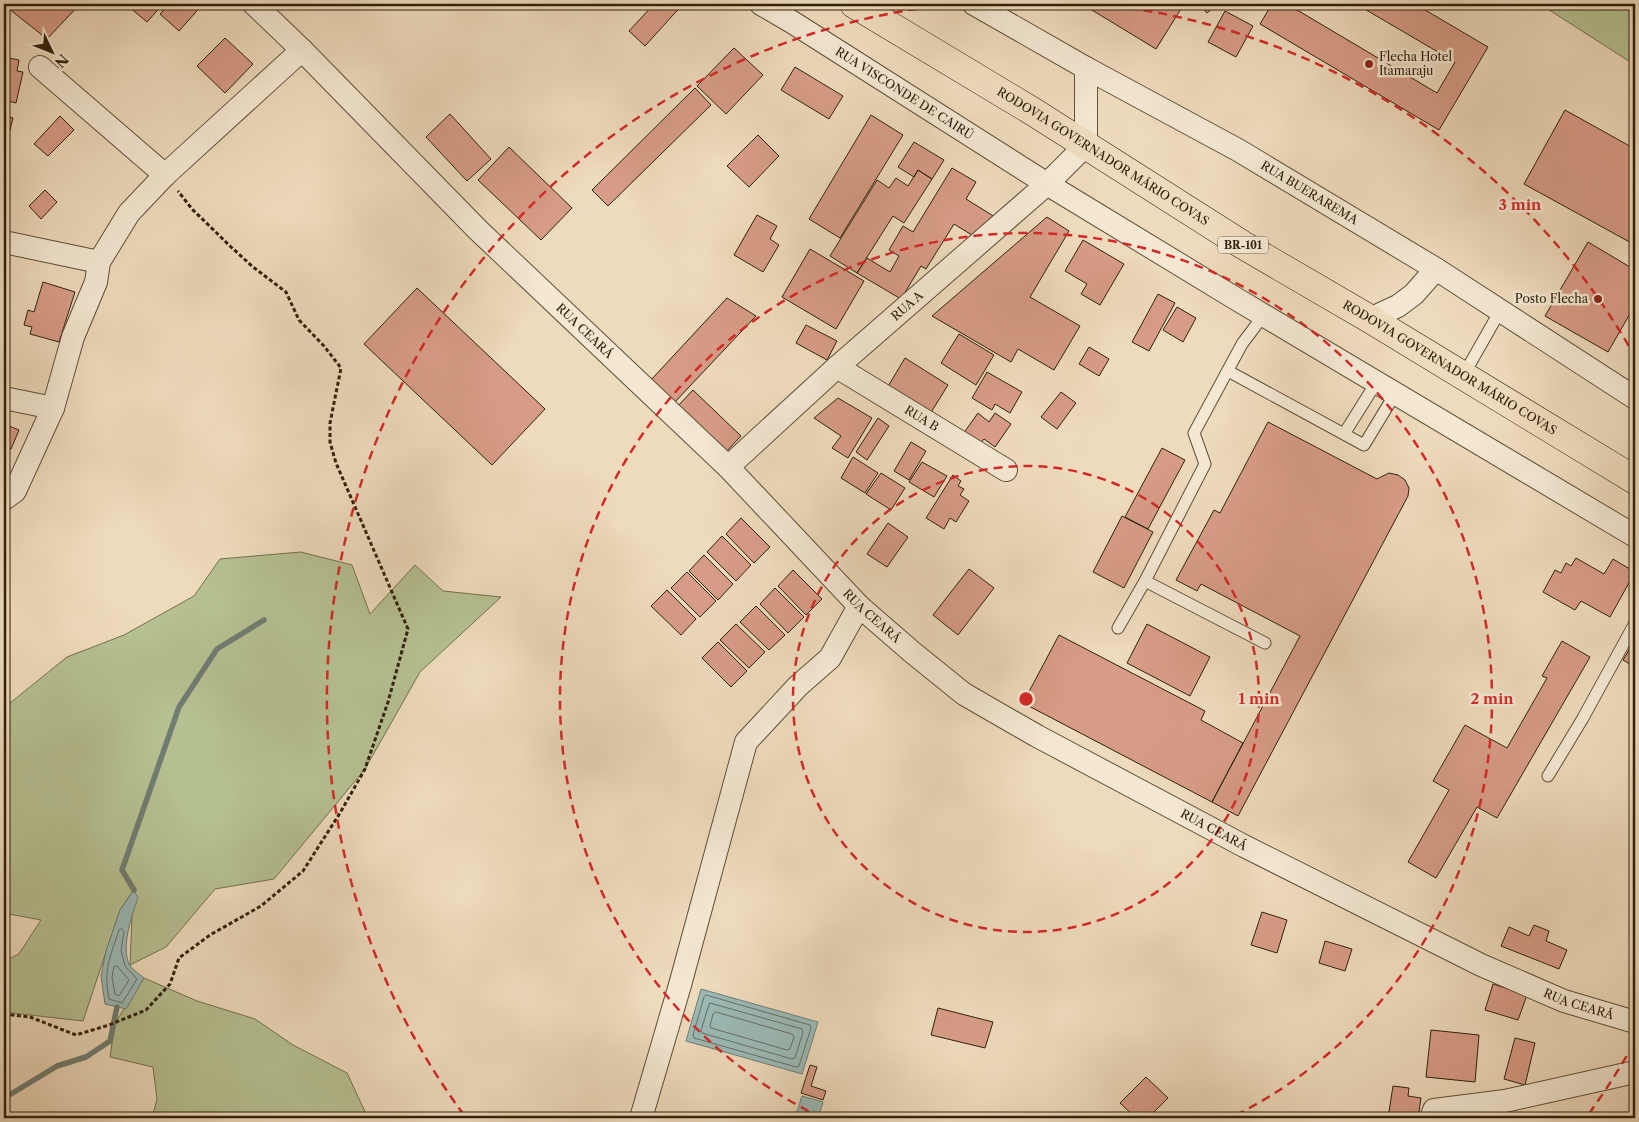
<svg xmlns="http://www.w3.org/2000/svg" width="1639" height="1122" viewBox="0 0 1639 1122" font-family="'Libre Caslon Text',serif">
  <rect width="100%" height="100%" fill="#eedbbc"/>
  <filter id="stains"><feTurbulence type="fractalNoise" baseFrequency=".004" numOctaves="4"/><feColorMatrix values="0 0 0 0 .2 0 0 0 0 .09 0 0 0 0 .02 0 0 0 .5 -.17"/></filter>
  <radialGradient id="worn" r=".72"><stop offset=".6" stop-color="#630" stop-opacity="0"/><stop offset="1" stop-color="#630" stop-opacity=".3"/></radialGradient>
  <!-- green -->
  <path fill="#b6c192" stroke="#72714f" d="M1540,4H1635V65Z
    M301,552L352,565L370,614L415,565L443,591L501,597L420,672L365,769L274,879L215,889L166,947L130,965L133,891L120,910L83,1021L4,1012V961L19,954L41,920L4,913V844L8,845L4,838V708L67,657L124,635L194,596L220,559Z
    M144,978L197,1001L255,1019L293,1045L347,1073L368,1118H152L157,1099L153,1067L110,1057L115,1023Z"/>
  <!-- water -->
  <path fill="#9bbab7" stroke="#707d73" d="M134,890L138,898C132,915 121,946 129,964C132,969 139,974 144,978L126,1009L105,1004L101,976L106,951L120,910Z
    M701,989L818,1022L802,1074L686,1041Z
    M802,1096L823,1102L818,1118H795Z"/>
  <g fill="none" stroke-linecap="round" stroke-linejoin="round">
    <!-- shore -->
    <path stroke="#656e62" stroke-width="1" d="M122,929L124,932L121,950L125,966L137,979L122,1003L109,999C103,969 110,958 119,930Z
      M117,966L129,980L119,996L115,994L112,977L114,967Z
      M706,995L810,1025L811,1028L799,1066L796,1067L694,1038L693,1035L704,997Z
      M710,1003L802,1029L803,1032L795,1058L792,1059L702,1033L701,1031Z
      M716,1012L792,1034L794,1037L790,1049L787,1050L711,1028L710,1026L713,1014Z"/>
    <!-- stream -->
    <path stroke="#707d73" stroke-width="5.5" d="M134,890L122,870L179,707L217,649L264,620
      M4,1096L11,1094L57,1066L86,1057L110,1041L117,1007"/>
  </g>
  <!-- building -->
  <path fill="#d79c86" stroke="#2f210c" d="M9,4H80L47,39L8,8Z
    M129,4H163L147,22L128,6Z
    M170,4H203L179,31L160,14Z
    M654,4H683L645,46L629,31Z
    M1082,4H1184L1156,49Z
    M1199,4H1218L1207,13Z
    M1272,4H1287L1437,93L1455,62L1356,4H1415L1488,47L1439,130L1260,24Z
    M1225,11L1253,26L1236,57L1208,42Z
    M225,38L253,64L225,93L197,66Z
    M734,48L763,75L726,114L697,86Z
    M4,52L9,54L8,58L19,60L17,71L23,72L16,103L4,100Z
    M795,67L843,96L829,119L781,90Z
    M695,88L711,105L608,206L592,190Z
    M1565,110L1635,149V245L1524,184Z
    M450,114L491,159L467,181L426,137Z
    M871,115L903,135L840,238L809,219Z
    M6,116L13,118L8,138L4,137V122Z
    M60,116L74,130L48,156L34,144Z
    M758,135L779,156L749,187L727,166Z
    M914,142L944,160L932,179L918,170L914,177L898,167Z
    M509,147L572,208L541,240L478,180Z
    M952,168L976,182L966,199L995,217L975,237L954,224L926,269L921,266L901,299L857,273L867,258L890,272L899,256L889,250L903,226L913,232Z
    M918,170L932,179L904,223L893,216L857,273L830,256L877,180L889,188L896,178L908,186Z
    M45,190L57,202L41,219L29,206Z
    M757,215L777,226L770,239L779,245L763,272L734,255Z
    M1047,217L1069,231L1030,297L1080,326L1054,370L1018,349L1011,362L932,316Z
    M1083,240L1124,264L1100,305L1081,294L1087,284L1065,271Z
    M1588,242L1635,270V305L1608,352L1545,316Z
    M810,249L864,281L836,329L782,297Z
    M43,282L75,292L59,342L30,334L32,327L24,325L28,310L34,312Z
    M417,288L545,409L492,465L364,344Z
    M1158,294L1175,303L1149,351L1132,342Z
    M727,298L756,316L674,403L650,381Z
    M1177,307L1196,318L1183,342L1163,330Z
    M806,325L837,341L827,360L796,343Z
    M959,334L994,355L976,385L941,363Z
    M1089,347L1109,359L1099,376L1079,364Z
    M905,358L948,385L930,414L887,388Z
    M987,372L1022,392L1010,413L995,404L992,410L972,398Z
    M693,390L741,436L724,454L676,408Z
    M1061,392L1076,403L1057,429L1041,417Z
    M838,398L872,418L848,458L832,448L841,436L814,418Z
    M978,413L989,422L995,413L1011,424L995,447L984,439L979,445L963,434Z
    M878,418L889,426L867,460L856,452Z
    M1268,422L1377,479L1389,473L1398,475L1405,480L1409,488L1408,496L1238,816L1212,802L1300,636L1201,584L1197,591L1176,580L1214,510L1220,513Z
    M4,424L19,430L11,449L4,446Z
    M911,442L926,451L909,480L894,471Z
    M1162,448L1185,460L1148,529L1125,517Z
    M853,457L878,473L865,493L841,478Z
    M922,462L947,476L934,497L909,482Z
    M881,473L905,488L891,510L866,494Z
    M953,475L961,481L958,486L964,489L960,495L969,501L956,522L950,518L944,529L926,518Z
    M1122,516L1153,532L1124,588L1093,572Z
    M741,518L770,547L754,563L726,534Z
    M888,523L908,537L887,567L867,554Z
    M722,536L751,565L736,581L707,552Z
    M704,555L733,584L718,600L689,571Z
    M1576,558L1604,574L1613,559L1635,572L1610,617L1581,601L1575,610L1543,592L1555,570L1561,573L1566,563L1571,566Z
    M969,569L994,588L958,635L933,615Z
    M793,570L822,599L806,615L778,586Z
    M687,572L716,601L700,617L671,588Z
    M775,588L804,617L788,633L760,604Z
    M667,590L696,619L681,635L651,606Z
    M756,606L785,635L769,650L740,622Z
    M736,624L765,652L749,668L720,640Z
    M1147,624L1210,657L1190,696L1127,663Z
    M1059,635L1205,711L1201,720L1243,743L1212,802L1023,703Z
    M1635,640V667L1623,660Z
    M1562,641L1590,657L1497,818L1477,807L1436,878L1408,862L1449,790L1433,781L1465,725L1507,748L1547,678L1542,676Z
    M718,642L747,671L731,687L702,658Z
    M1262,912L1287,920L1277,953L1251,945Z
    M1534,925L1549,931L1546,941L1567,950L1559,969L1501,946L1509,927L1529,936Z
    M1325,941L1352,949L1345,971L1319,963Z
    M1493,984L1527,995L1518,1020L1485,1010Z
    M938,1008L993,1022L985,1048L931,1035Z
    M1431,1030L1479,1035L1475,1082L1426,1077Z
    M1515,1038L1535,1043L1525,1085L1504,1079Z
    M810,1065L817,1067L811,1086L826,1091L823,1100L801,1093Z
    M1146,1077L1168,1098L1148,1118H1136L1120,1103Z
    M1393,1086L1409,1088L1408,1096L1421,1098L1418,1118H1388Z"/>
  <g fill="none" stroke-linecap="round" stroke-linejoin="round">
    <!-- lane casing -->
    <g stroke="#5f5038" stroke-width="13">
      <path id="lane" d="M1228,371L1364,445L1395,394
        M1463,376L1500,311
        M1344,434L1376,383
        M1145,581L1265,643
        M1118,628L1145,581L1205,464L1194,433L1242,344L1263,316
        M1548,776L1583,718L1635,623"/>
    </g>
    <!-- street casing -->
    <g stroke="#5f5038" stroke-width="24">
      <g id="street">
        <path id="s1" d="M254,4L302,50L478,230L728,467L859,606L912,652L964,694L1037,736L1244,846L1481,965L1564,1001L1635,1022"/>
        <path id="s2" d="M761,4L792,22L1047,184L1238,300L1635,536"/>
        <path id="s3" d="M974,4L1086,68L1238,150L1436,269L1635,398"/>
        <path d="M40,67L165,175"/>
        <path d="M4,242L99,262"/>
        <path d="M1370,319L1398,306L1414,294L1436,269"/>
        <path id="s4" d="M837,367L1006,470"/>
        <path d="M4,398L53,408"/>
        <path id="s5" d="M728,467L837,367L1047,184L1086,145V68"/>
        <path d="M4,499L15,491L53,408L73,337L96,282L99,262L129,213L165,175L302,50"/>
        <path d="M641,1118L680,985L746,742L798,686L830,658L859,606"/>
        <path d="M1431,1118L1434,1110L1505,1101L1635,1072"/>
      </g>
    </g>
    <!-- highway casing -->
    <g stroke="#2f210c" stroke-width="29">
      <g id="highway">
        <path id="s6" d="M854,4L1032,111L1243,245L1370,319L1635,480"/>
      </g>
    </g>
    <!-- path -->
    <path stroke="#2f210c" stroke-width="3" stroke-dasharray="4 2.5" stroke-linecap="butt" d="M4,1014L30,1017L76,1035L109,1025L146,1010L170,984L179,958L210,935L261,906L303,871L340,813L365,769L388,702L408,629L336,463L330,442V423L341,368L324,346L299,320L286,292L253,267L230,246L192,209L178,191"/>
    <!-- lane -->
    <use href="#lane" stroke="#f4e8d3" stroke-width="11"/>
    <!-- street -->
    <use href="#street" stroke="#f4e8d3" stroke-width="22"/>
    <!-- highway -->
    <use href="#highway" stroke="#eedbbc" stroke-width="28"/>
  </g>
  <!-- distance rings -->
  <g fill="none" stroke="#d62828" stroke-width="2.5" stroke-dasharray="9 6">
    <circle cx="1026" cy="699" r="233"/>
    <path d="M822 1118A466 466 0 1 1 1230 1118"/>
    <path d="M1634 1043A699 699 0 0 1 1588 1115M464 1115A699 699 0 0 1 953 4M1099 4A699 699 0 0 1 1634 355"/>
  </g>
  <!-- markers -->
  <g fill="#8f2418" stroke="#f4e8d3" stroke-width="2">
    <circle cx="1369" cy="64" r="5"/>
    <circle cx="1598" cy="299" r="5"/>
  </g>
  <g text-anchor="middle" stroke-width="5" stroke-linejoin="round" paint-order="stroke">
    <!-- shield labels -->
    <rect fill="#f4e8d3" stroke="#6a5d48" stroke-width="1" x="1218" y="236.5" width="50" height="17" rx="4"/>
    <g font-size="11" font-weight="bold" fill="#2f210c">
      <text x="1243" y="249">BR-101</text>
    </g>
    <!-- poi labels -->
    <g font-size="12" fill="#2f210c" stroke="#f4e8d3" text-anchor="start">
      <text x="1379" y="61">Flecha Hotel<tspan x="1379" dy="14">Itamaraju</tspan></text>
      <text x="1588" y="303" text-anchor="end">Posto Flecha</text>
    </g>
    <!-- street labels -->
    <g font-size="12" fill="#2f210c" stroke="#f4e8d3">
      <text dy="4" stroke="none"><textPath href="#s2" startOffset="169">RUA VISCONDE DE CAIRÚ</textPath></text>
      <text dy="4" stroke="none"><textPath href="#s6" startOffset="292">RODOVIA GOVERNADOR MÁRIO COVAS</textPath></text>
      <text dy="4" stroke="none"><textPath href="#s3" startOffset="385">RUA BUERAREMA</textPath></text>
      <text dy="4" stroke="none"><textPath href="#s5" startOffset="241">RUA A</textPath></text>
      <text dy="4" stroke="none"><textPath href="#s1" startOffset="465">RUA CEARÁ</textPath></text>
      <text dy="4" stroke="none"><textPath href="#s6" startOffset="698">RODOVIA GOVERNADOR MÁRIO COVAS</textPath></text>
      <text dy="4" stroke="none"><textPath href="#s4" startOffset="99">RUA B</textPath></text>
      <text dy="4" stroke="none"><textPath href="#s1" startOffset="870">RUA CEARÁ</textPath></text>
      <text dy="4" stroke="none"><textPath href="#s1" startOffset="1275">RUA CEARÁ</textPath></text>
      <text dy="4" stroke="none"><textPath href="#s1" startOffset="1680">RUA CEARÁ</textPath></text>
    </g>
  </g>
  <circle cx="1026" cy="699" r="8" fill="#d62828" stroke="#f4e8d3" stroke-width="2.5"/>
  <g font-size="15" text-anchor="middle" font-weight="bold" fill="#d62828" stroke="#f4e8d3" stroke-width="5" stroke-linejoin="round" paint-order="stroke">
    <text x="1520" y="210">3 min</text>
    <text x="1259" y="704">1 min</text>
    <text x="1492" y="704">2 min</text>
  </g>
  <!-- margin -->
  <rect width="1639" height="1122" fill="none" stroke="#eedbbc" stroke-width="20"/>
  <rect x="5" y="5" width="1629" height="1112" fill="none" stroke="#2f210c" stroke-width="2.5"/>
  <rect x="10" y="10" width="1619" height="1102" fill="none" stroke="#2f210c"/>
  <!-- north arrow -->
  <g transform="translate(52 52) rotate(133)" stroke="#f4e8d3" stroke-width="4" paint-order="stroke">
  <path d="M0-4L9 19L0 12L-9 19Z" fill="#2f210c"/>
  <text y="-8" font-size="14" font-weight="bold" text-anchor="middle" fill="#2f210c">N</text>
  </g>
  <rect width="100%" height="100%" filter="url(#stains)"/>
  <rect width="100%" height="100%" fill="url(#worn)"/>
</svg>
